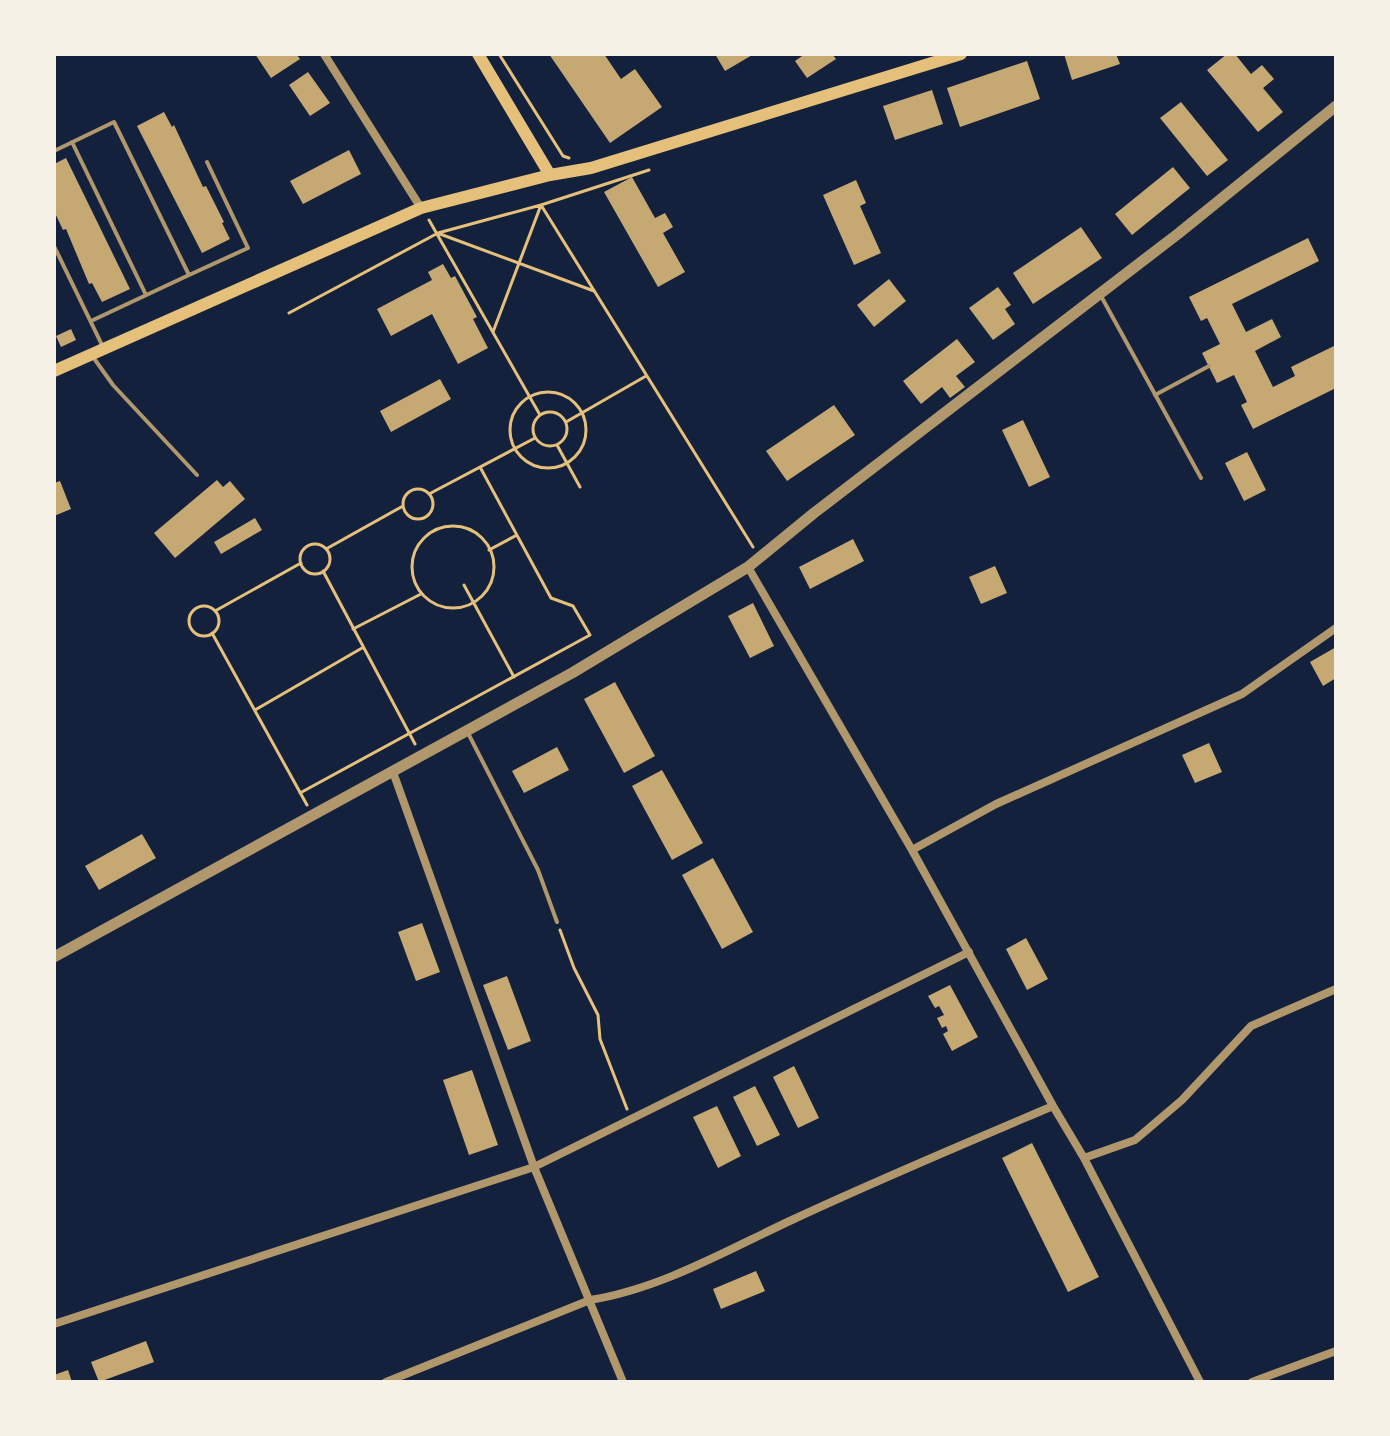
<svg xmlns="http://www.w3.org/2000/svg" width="1390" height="1436" viewBox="0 0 1390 1436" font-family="'DM Sans',sans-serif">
  <rect width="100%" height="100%" fill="#14213d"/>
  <!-- building -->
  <path fill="#c6a872" d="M255,54H296L300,59L271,78Z
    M549,54H604L621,79L635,69L662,107L610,143Z
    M715,54H754L725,71Z
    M805,54H832L836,59L807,78L795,61Z
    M1064,54H1116L1120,64L1072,80Z
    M1227,54H1235L1251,74L1262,65L1274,79L1263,88L1283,112L1258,132L1207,70Z
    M1027,61L1040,99L960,127L947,88Z
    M308,72L330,103L310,116L289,85Z
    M932,90L943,124L895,140L883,106Z
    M1181,102L1228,160L1207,176L1160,118Z
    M164,112L172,127L174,125L203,187L206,186L224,222L222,223L230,239L202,253L137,126Z
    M349,150L361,174L303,204L290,181Z
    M66,158L130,289L102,302L92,283L89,284L66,229L63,230L54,211V164Z
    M1173,167L1190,188L1132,235L1115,214Z
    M632,177L655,218L665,213L673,227L663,233L685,272L658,287L604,192Z
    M856,180L866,203L860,206L881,253L854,265L823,195Z
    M1081,227L1102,258L1033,304L1013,273Z
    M1308,238L1319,261L1232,304L1246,332L1272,319L1281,337L1255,351L1273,387L1295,376L1291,367L1336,345V388L1253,429L1241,405L1247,402L1234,375L1217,383L1202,353L1220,344L1207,318L1201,321L1189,297Z
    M443,264L451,278L455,276L477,317L473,319L488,348L458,364L432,314L391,336L377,309L432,280L428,272Z
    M889,279L906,301L874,327L857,305Z
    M998,287L1011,305L1005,309L1015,324L993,340L969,308Z
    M71,329L76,340L61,347L56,336Z
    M957,339L975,362L956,376L965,387L950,398L942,387L921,404L903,381Z
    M440,379L451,399L391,432L380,411Z
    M834,405L855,435L787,481L766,451Z
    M1023,420L1050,477L1029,487L1002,430Z
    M1247,452L1266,490L1244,501L1225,463Z
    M217,480L223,487L230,481L245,499L175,558L154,533Z
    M60,481L71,509L54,516V483Z
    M255,518L262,530L221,554L214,542Z
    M853,539L864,561L810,589L799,567Z
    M995,566L1007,593L981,604L969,577Z
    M753,603L774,646L750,658L728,616Z
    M1336,647V678L1323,686L1310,662Z
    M615,682L655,756L624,773L584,699Z
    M1209,743L1222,772L1195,783L1182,755Z
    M557,747L569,770L524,793L512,771Z
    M662,770L703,843L672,860L632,786Z
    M142,834L156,858L99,890L85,866Z
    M713,858L753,932L722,949L682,875Z
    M422,923L440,972L416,981L398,932Z
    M1026,938L1048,979L1027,990L1006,949Z
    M507,976L531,1041L508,1050L483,985Z
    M950,985L978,1037L952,1051L943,1034L948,1031L946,1026L942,1028L937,1018L944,1015L939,1006L935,1008L928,996Z
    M794,1066L819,1118L798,1128L773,1077Z
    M472,1070L498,1145L469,1155L443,1080Z
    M755,1086L780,1135L757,1146L733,1097Z
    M717,1106L741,1156L718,1168L693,1117Z
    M1032,1143L1099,1277L1068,1292L1002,1158Z
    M756,1271L765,1291L721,1309L713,1289Z
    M146,1341L154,1362L99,1382L91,1362Z
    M68,1370L72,1382H54V1375Z"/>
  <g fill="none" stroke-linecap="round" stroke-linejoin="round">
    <!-- path -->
    <path stroke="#e5c07b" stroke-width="3" d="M499,54L563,156L569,158
      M541,205L753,547
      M429,220L540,415
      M440,234L594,291
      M289,313L438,233L541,205L649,170
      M493,332L541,205
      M510 430a38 38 0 1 1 76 0a38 38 0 1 1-76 0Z
      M533 429a17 17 0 1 1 34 0a17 17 0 1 1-34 0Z
      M566,422L646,376
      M557,445L580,487
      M403 504a15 15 0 1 1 30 0a15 15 0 1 1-30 0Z
      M429,494L535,438
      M412 567a41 41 0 1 1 82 0a41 41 0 1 1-82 0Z
      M300 559a15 15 0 1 1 30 0a15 15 0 1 1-30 0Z
      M326,549L403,506
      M489,550L517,535
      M323,571L415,744
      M464,585L514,677
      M189 621a15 15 0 1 1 30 0a15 15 0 1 1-30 0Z
      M215,611L301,563
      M353,629L421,594
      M212,633L307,805
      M255,710L362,648
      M300,793L590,635L573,606L551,598L480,467
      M560,930L574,968L598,1015L600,1039L627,1109"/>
    <!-- service -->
    <path stroke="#b1986c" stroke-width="4" d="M72,142L146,295
      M54,151L114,122L189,275L91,321
      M54,246L103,347
      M189,275L248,248L207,162
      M1101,296L1201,478
      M93,357L113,385L197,475
      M1155,395L1209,366
      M468,733L538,870L557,922"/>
    <!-- minor -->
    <path stroke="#b1986c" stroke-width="8" d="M324,54L421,208
      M748,567L912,850L1053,1106L1084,1158L1200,1382
      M393,772L534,1167L623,1382
      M912,850L996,804L1242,694L1336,628
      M1084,1158L1135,1140L1182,1100L1251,1026L1336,989
      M54,1324L534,1167L969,952
      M386,1382L590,1300C661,1289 729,1249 794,1219C880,1179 966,1143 1053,1106
      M1252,1382L1336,1351"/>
    <!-- tertiary -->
    <path stroke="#b1986c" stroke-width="11" d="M54,957L572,673L748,567L814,513L1179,233L1336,106"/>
    <!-- secondary -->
    <path stroke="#e5c07b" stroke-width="12" d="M478,54L550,175
      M54,371L421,208L550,175L591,168L961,54"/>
  </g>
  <!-- border -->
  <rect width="1390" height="1436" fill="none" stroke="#f6f1e7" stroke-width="112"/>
</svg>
